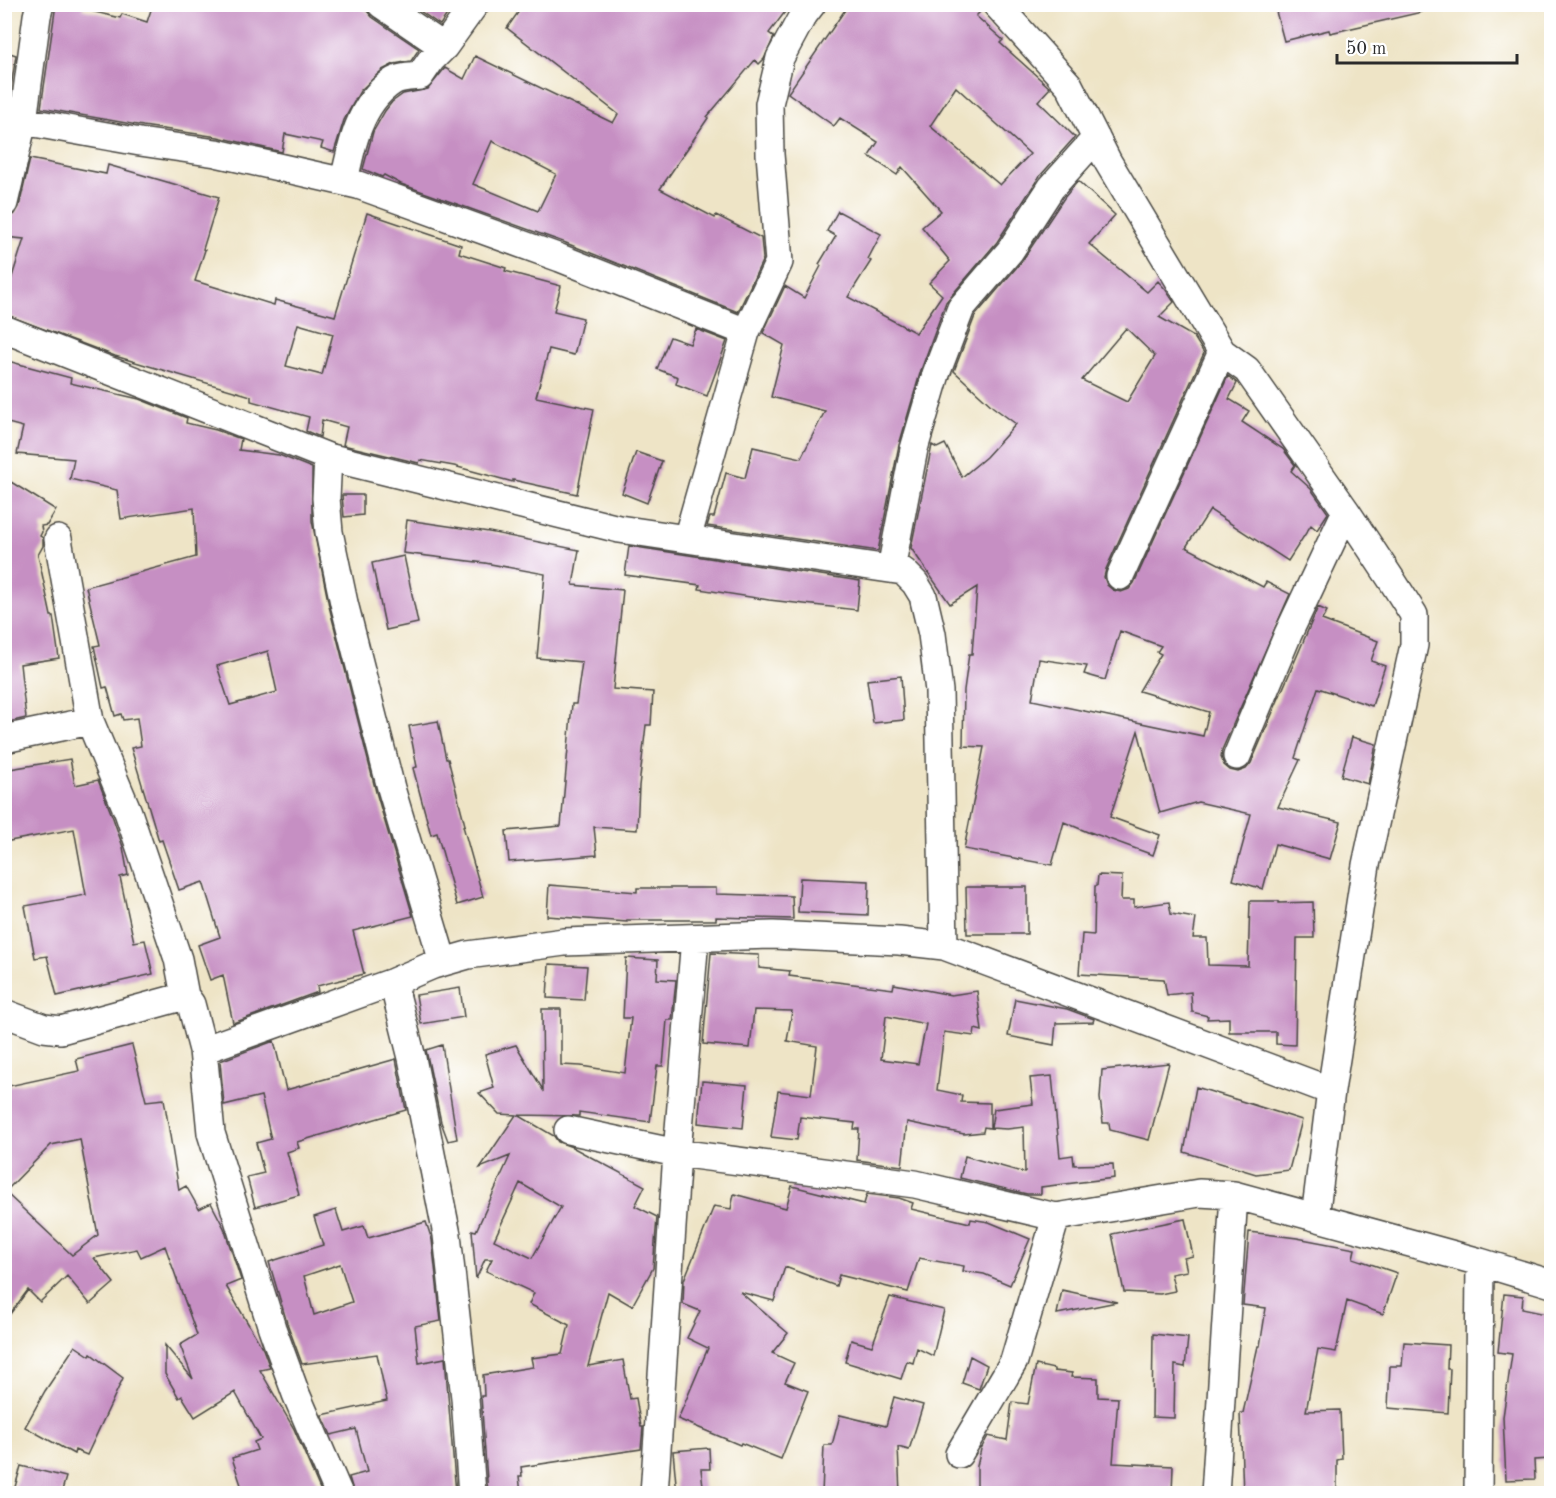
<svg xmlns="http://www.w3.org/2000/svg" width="1556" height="1498" viewBox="0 0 1556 1498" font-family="'Old Standard TT',serif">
  <rect width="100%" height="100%" fill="#fff"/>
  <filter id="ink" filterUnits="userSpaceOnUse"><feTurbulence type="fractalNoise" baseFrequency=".0167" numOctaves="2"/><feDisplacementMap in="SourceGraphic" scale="12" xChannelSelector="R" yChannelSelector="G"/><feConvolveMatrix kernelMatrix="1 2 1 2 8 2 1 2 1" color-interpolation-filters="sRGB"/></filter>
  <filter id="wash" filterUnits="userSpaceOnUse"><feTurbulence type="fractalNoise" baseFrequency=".008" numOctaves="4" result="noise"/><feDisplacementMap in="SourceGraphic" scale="24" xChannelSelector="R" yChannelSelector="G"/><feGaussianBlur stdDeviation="1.35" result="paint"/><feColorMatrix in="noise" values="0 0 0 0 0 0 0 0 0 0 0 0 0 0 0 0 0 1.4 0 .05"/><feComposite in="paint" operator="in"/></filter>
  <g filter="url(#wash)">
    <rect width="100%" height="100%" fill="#eee4c6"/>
    <g id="blocks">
      <!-- building -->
      <path fill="#c68fc3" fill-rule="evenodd" d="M56,4H84L82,9L120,18L122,14L147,22L153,4H350L367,11L372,17L419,49L411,61L394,64L382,70L360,91L344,120L334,152L321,148L323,142L285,134L282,152L218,137L143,126L41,108Z
        M410,4H454L440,25Z
        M524,4H791L769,33L774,37L764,59L759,64L755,60L707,117L708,118L660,189L715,218L716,215L761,238L763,259L738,312L566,243L401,184L384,175L382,177L363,169L373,132L385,111L392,102L403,94L428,89L445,68L464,79L475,56L613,123L618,114L507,28ZM492,141L556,174L538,211L473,184Z
        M849,4H981L982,10L976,16L1003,40L1000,43L1050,88L1038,101L1075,137L1039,177L997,242L946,302L921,370L899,445L878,551L707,526L710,517H714L726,473L745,478L753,447L801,458L825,411L771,397L784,345L763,333L785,286L804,298L821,266L819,264L836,236L827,231L838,211L881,234L868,259L871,261L848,297L916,333L942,295L929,283L950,261L922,227L941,211L902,167L897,175L869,156L878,142L840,118L834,126L788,93ZM956,87L1030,154L1000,185L930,126Z
        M1274,4H1421L1422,12L1330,33L1329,30L1284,41Z
        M4,51L16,55L4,131Z
        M30,159L106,174L108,165L219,197L203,249L205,250L195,281L274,305L275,300L335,316L367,213L461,245L459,253L506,268L505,271L561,286L554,311L583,318L574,355L549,349L536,397L594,409L577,494L513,480V482L454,466L420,460L419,463L343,445L347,427L322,420L320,437L306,431L309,417L251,401V396L115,356L4,314V278L11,280L24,239L4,237V218L15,214L19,207ZM298,324L333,334L322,375L286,366Z
        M1078,181L1115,215L1089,244L1147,292L1158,281L1166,290L1174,302L1159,317L1194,337L1204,353L1106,569L1104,577L1107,585L1113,590L1121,592L1129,589L1134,583L1228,376L1237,383L1229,399L1249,411L1242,422L1283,449L1295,465L1291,471L1311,489L1328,513L1317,530L1311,525L1288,561L1210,510L1186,547L1263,587L1266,582L1290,594L1222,750L1221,757L1224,765L1230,770L1238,772L1246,769L1251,763L1318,607L1327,611L1322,620L1378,641L1371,661L1385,666L1372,706L1318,688L1295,758L1300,760L1278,807L1341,822L1330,859L1275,844L1263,889L1233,880L1251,814L1198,802L1160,813L1138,731L1110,817L1160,835L1153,855L1090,832V833L1064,822L1052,865L964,849L984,747L963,746L964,690L969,654H972L977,587L950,604L911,548L932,445L937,448L945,444L962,477L986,457L1016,424L993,407L954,371L975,316L1022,261L1064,198ZM1126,328L1155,356L1127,402L1082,380ZM1120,631L1161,646L1157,652L1161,654L1139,691L1209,712L1203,736L1032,700L1039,659L1087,666L1084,674L1105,680Z
        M696,329L727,341L707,396L676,384L678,377L657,369L670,337L690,344Z
        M4,360L71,378L70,383L139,399L187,418L186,423L216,430L241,439L239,450L279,455L312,468V521L329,606L376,792L413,916L353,931L364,974L317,986L318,992L233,1023L223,975L210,980L198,945L220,937L203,882L179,890L162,840L159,841L131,748L141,746L137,718L123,720L121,714L115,716L107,687L103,688L94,646L100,645L86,587L196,557L194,508L121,519L117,490L70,479L74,459L17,454L23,427L4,422ZM268,651L277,692L230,705L217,666Z
        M636,452L662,461L647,503L622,493Z
        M11,482L56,510L47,525L41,526L42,532L40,536L43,538V546L38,555L51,616H53L59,658L20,664L26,718L4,723V483L9,489Z
        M342,495H363V515L344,517Z
        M407,520L489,532L579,550L573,585L623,590L613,689L653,692L651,725H646L639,786L637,830L594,827L597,855L509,862L506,831L561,826L572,704H576L582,662L537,658L545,574L485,563L403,553Z
        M629,546L860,581L857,610L769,600L699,589L700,585L625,575Z
        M404,556L418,623L386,630L372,563Z
        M901,676L904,720L873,723L867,680Z
        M438,721L446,759H448L465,825L463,826L483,897L457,905L437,833L431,835L413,768L417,767L409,726Z
        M1352,737L1376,744L1368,784L1341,776Z
        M70,759L75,785L98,780L113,818L123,847L128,875L120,877L134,942L145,940L153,974L57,996L47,956L35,958L25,906L86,895L74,829L4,842V770Z
        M1098,875L1122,876L1121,900H1134V907L1169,902L1171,914L1196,918L1193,938H1207L1208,965L1248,966L1250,901H1279V903L1313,902L1314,938H1297L1295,1045L1276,1044V1032H1229V1018L1207,1019L1208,1016L1192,1012L1191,992L1167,995L1164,979L1079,974L1082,934L1094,935L1095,886H1097Z
        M800,878L869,881L868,915L798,912Z
        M549,885L637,892V888H716V894L792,896L793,919L716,917V920H627V922L547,916Z
        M966,887H1027V934H967Z
        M711,953L759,955V968L790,971L789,976L893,989L894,984L951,995L977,991L982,1031L975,1029L974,1036L944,1032L937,1090L962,1095L961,1102L990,1103V1128L984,1127L983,1132L964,1134L907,1122L902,1166L857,1160L859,1129H854L855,1123L800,1117L797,1140L771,1137L778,1091L811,1095L817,1046L787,1041L792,1011L754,1010L750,1048L703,1044ZM886,1016L926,1024L918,1064L881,1059Z
        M626,958L658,960L657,979L676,980L672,1020H667L663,1066H657L650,1122L579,1112V1116L518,1115L554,1136L558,1142L572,1147L645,1186L635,1206L657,1217L653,1268L632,1306L608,1292L588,1366L623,1360L630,1399L636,1398L641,1427H643L641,1449L521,1467L522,1476H519L521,1494H488L481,1396H484L483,1375L533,1367L531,1358L562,1354L569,1325L529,1304L534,1293L486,1271L492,1259H485L476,1279L472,1230L476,1231L510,1156L480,1168L516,1115L499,1114L479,1093L494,1088L485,1054L516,1045L543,1090L542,1009H561V1065L581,1066L625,1073L631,1018H623ZM520,1183L561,1207L532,1258L494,1240Z
        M549,964L587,966L584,1000L547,998Z
        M460,988L464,1017L421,1024L416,995Z
        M1015,999L1067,1009L1094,1019L1093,1022L1056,1023L1054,1045L1008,1036Z
        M274,1041L286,1090L396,1059L406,1110L297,1142L299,1148L287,1152L299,1195L255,1207L247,1177L264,1173L256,1143L271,1139L261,1096L224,1105L220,1061Z
        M132,1045L146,1101L164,1099L179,1190L186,1186L199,1209L211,1203L224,1228L241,1280L226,1286L263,1349L270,1368L260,1370L294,1429L322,1494H244L232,1458L257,1450L254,1442L261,1439L235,1392L195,1417L182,1396L179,1398L165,1374V1345L193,1379L180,1345L197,1335L165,1246L141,1257L137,1249L94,1258L114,1283L90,1304L67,1276L40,1302L28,1290L4,1322V1087L79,1071L76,1059ZM80,1139L98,1235L72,1255L5,1192L51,1145Z
        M442,1045L457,1139L448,1141L441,1122L426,1050Z
        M1169,1063L1149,1140L1110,1130L1109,1123H1103L1100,1098L1102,1070Z
        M1052,1076L1060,1157L1073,1155L1074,1165L1113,1164L1114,1178L1041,1187V1194H1027L960,1178L965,1156L1025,1173L1024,1127L1007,1129L991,1128L994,1109L1033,1104L1030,1078Z
        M702,1081L747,1085L743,1128L698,1123Z
        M1196,1087L1302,1120L1289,1170L1256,1174L1184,1152Z
        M792,1186L864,1204L867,1194L899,1198L913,1203L911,1209L970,1223L971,1219L989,1222L1030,1239L1010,1285L984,1274L963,1271L964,1266L919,1258L908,1292L839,1275L836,1286L785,1267L774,1301L740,1292L788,1333L772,1353L794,1363L785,1382L808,1391L781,1459L741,1443L740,1445L678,1419L708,1348L687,1338L700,1311L683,1304L684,1280L714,1206L731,1209L734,1194L786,1208Z
        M336,1210L343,1232L364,1226L368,1238L426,1222L432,1240L441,1321L415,1326L419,1363L445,1358L456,1494H354L349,1477L367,1472L356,1429L331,1435L322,1415L387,1401L377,1354L302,1364L287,1323L269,1262L323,1245L314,1217ZM340,1264L352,1302L314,1315L304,1276Z
        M1185,1219L1193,1256L1184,1258L1187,1271L1171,1274L1175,1291L1160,1294L1124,1292L1112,1234Z
        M1249,1232L1297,1238L1355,1249L1353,1258L1397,1273L1383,1314L1347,1301L1336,1352L1318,1349L1306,1411L1340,1410L1342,1459L1337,1460V1494H1243L1240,1413H1243L1258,1346H1260L1266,1308L1243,1305Z
        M1062,1290L1117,1302L1057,1314Z
        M1504,1294L1523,1296L1522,1309L1551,1315V1459L1534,1460L1535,1479L1506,1480L1503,1417L1512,1354L1498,1352Z
        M890,1297L944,1310L933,1356L917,1348L913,1363L907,1361L901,1379L845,1362L851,1340L872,1346Z
        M1153,1334L1188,1338L1185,1367L1175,1365L1174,1418L1152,1417Z
        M1404,1342L1448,1345L1447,1369H1450L1448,1413L1388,1408L1390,1366H1402Z
        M75,1346L90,1356L91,1354L123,1378L87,1455L75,1450L74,1454L25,1427L45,1391Z
        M970,1356L987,1365L979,1389L962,1383Z
        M1036,1365L1054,1369V1371L1072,1373L1071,1377L1098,1378V1397L1118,1398L1113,1463L1173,1466L1172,1494H977V1466L981,1449L988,1436L1007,1440L1012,1402L1028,1404Z
        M894,1397L923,1405L909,1450L898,1447L900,1494H822L824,1445H832L840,1415L886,1426Z
        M709,1448L710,1469H701L704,1494H677L673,1451Z
        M21,1466L66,1477L61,1494H13Z"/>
    </g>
  </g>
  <g filter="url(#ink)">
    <use href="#blocks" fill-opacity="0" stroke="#484742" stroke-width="1.5"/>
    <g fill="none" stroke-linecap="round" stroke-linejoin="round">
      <!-- minor casing -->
      <g stroke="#484742" stroke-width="30">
        <path id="minor" d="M381,4L444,47
          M996,4L1069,85L1108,162L1222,352L1247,370L1346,511L1393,582L1414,615V645L1366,865L1331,1091L1315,1217
          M23,121L140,142L216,153L358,185L560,258L746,332
          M344,182C351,146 360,103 392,82C399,77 412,77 420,76L431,60L444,47L475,4
          M4,203L23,121L37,16L40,4
          M4,329L328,457L619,529L903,571L915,583L923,596L932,634L939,691L944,946
          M328,457L326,498L329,532L344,603L391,788L443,962
          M58,539L90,721L128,812L178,959L185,996L191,1004L203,1050L211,1133L272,1328L296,1394L339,1494
          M687,539L746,332L779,262L770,154L769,104L780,58L802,17L812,4
          M891,569L914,449L936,374L961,308L1010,251L1051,188L1096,138
          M1120,576L1222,352
          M4,739L90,721
          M1237,756L1288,634L1346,511
          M393,982L412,1058L447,1235L465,1398L472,1494
          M4,1013L44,1028L61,1030L185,996
          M203,1050L393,982L433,965L468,955L564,942L773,935L899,941L944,946L1331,1091
          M568,1130L677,1153L915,1184L1056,1217L1199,1193L1234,1195L1480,1262L1552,1284
          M959,1454L1014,1361L1056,1217
          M654,1494L677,1153L695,938
          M1215,1494L1234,1195
          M1478,1494L1480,1262"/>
      </g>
      <!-- minor -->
      <use href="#minor" stroke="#fff" stroke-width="27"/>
    </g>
  </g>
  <!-- margin -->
  <rect width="1556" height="1498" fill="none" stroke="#fff" stroke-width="24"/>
  <!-- scale -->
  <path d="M1337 54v9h180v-9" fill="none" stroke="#2b2b2b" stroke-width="3"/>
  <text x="1346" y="54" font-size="18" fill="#2b2b2b" stroke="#ffffff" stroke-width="4.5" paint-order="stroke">50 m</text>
</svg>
